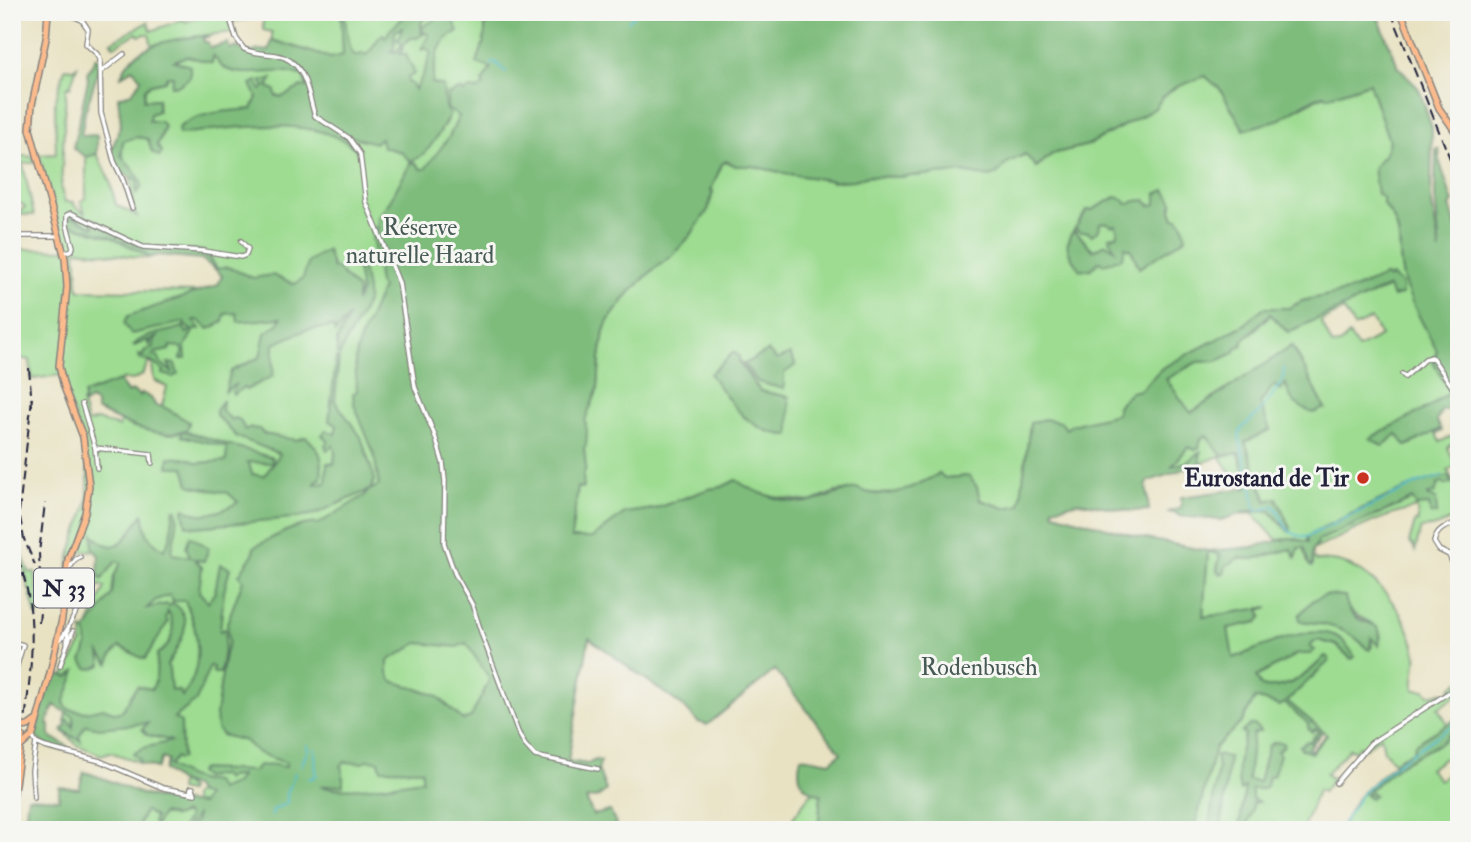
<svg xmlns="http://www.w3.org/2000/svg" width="1471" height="842" viewBox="0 0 1471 842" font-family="'IM FELL Double Pica',serif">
  <rect width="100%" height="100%" fill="#f6f6f2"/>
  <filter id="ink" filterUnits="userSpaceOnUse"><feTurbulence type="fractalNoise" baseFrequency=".0143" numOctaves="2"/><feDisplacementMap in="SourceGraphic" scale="14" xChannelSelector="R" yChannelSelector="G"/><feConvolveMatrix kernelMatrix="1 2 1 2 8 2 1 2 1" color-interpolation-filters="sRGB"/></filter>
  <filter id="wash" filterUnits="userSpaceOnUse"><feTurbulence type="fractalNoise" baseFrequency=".00686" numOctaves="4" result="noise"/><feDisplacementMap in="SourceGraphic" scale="28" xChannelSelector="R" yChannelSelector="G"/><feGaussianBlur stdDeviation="1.57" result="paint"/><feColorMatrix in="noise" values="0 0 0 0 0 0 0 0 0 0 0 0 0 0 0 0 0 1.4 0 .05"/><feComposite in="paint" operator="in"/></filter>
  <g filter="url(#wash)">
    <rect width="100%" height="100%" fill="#e8e2c2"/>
    <!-- green -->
    <path fill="#9ddc91" stroke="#607f66" stroke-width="2" fill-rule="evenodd" d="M220,12H1376L1314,97L1247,128C1276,124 1298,106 1325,95L1327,97L1370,83L1389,141L1385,155L1383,204C1407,230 1395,252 1404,281C1412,305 1426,329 1437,351L1433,362L1450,392L1429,407L1370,438L1397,434L1407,446L1441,429L1442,431L1436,434L1440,442L1452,436L1454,440H1459V445H1450L1448,448L1456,465L1448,471L1459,494V515L1439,526L1421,528L1415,551L1413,545L1409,543L1415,522L1418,521L1417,508C1381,515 1346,534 1313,550L1319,540L1414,499L1435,504L1428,494L1442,482V476L1419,483L1324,527L1307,537L1308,543L1295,538L1277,540L1252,513L1240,515L1239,513L1270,511L1289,532L1267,501L1245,442L1260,403L1274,385L1286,383L1325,408L1293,346L1190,413L1166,379L1197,362L1217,361L1237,347L1271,314L1288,332L1389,287V279L1385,276L1352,290L1302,301L1289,308H1263L1244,325L1162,368L1117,414L1072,425L1066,429L1028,437L1030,442L1021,505L1005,508L980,500L977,487L968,476L945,478L939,474L898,494L863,493L859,489L835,492L811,502L774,497L747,489L736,480L722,487L709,489L654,509L625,513L592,538H571L545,830H185L201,804L193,803V795L197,793L194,787L182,783L189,789L188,792L179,790L180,782L164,770L168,760L162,758L157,768L110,752L101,755L77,745L62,730L77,739L66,726V713L60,706L54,705L63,677L82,643V629L86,631L105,587L99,585L88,605L86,604L98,575L102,579L111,567L94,550L77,552L68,569C70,546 80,529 86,507C96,467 73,413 60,375L32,379L30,360L12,357V258L20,256L21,249L66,250L39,155L56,154L55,101L65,68L73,69L77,66L70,87L67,86L66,89L61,189L65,202H74V205L85,213L81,201L86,198V157L97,154L110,181L116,205L137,216C130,204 132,193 131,177L137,180L136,192L140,179C129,167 118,158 123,141C132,136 139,137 148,139L152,152L159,156L157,144L161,139L163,131L148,121L149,116L158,99L144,100L145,89L151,84L165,81L167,76L174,75L171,85H179L172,60L187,56L212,63L213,54L321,55L272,40V32L263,30V16L231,22L233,32L183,38L152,45L149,35L145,34L139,36L137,33L114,46L111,42L148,22L151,31L184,19L185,22ZM1205,73L1209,79L1205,76L1174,88L1163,97L1154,109L1088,145L1052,154L1037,167L1026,154L1006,163L997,174L981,175L962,172L898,177L869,176L853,180L835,181L789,174L752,166H736L726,161L722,164L712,186L719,154ZM713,192L708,210L690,236L672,256L654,269L630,292L608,321L604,331L600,358L598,389L595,366L603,324L636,278ZM1116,197L1127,205L1135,201C1148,205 1158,205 1171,210L1174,218L1139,267L1131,249L1125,247L1100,261L1074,230L1093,250L1116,251L1119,231L1116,224L1106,222L1076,227L1092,210ZM77,217L93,227L143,247L209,255L217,269H220L222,276L219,285L201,292L80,290L78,288L76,250L147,258V255L112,237L71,225ZM1344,310L1354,327L1371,319L1381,336L1358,348L1349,335L1340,344L1332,345L1321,321ZM734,352L760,391L789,397L745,418L710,374ZM149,362L152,365L154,380L167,387L162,406L189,422L174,434L133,427L120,421L119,427L97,420L87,423L82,403L85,396L124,379L133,380L142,375Z
      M12,155L33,157L35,163H24L23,165L34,215L12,214V210H22L25,207L22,204L12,203Z
      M1206,435L1222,455L1239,453L1247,488L1237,482L1220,456L1199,464L1200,452L1187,462L1171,467L1188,447L1196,450L1201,439Z
      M12,530L29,572H35L39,602L38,616H36L23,566L12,541Z
      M1304,547L1308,564L1313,565L1311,557L1317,561C1364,554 1408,611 1416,653C1418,666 1412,678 1414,690H1425L1429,695L1442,692V696L1453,689L1451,687L1459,681V694L1438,708L1448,724L1415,744L1414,751L1400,758L1396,764L1384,751L1381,736L1364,749L1360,746L1354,751L1350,748L1326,774L1333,779L1323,792L1318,790L1302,830H1194L1215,747L1242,722L1255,698L1280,706L1284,702L1310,724L1312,732L1315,729L1319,731L1309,742L1300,746L1311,753L1327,735L1287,701L1325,656C1309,674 1285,692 1261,686L1256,677L1298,654H1310L1311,645L1317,640L1336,645L1351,659L1335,635L1275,640L1267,646L1232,659L1228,628L1258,622V610L1261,609L1203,617L1208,551L1220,555L1217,570L1239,558L1253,559L1291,549L1293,550L1294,557L1297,556L1298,548ZM1348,609C1359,620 1377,620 1381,637H1371L1372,647C1358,644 1353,634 1341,629C1328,623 1314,622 1300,621Z
      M1459,725V742L1451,746L1455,751L1429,769L1439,780L1459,765V830H1340L1354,803L1363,792L1369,798L1374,795L1369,794L1368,791L1402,763L1441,743Z
      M812,793L821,794L818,830H783C795,818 800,805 812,793Z
      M145,811C157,816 173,816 185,813L188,817L181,830H136Z"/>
    <!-- forest -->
    <path fill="#7ebc7b" stroke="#506f5b" stroke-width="2" fill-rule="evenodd" d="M341,12H344C347,27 346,39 353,54L357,56L362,53L365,55C373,52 375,39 383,34L385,38L390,30L405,16H416L422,12L432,14V16L424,18L421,24L422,35L417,38H411L403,45L397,40L399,38L402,28L395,31L394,49L391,51L396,52L401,46L403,48L400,54H406C408,62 414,67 414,74L408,78V83H411L415,90C422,77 427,68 431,52L425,48L422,50L421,49L429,36L427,33L424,34L422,27L448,12H459L453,20L458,31C434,44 437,58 432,83L443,86L445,108L450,115C440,130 429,157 410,161L401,152L383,147L381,138L375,143L345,135L358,151C318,113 229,128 179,134L178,128C196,112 227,111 252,109L257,97L251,84L257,81L261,90L265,87L261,81L272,78L268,87L275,90L276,96L282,97L301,87H307L301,72L299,75C279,66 246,80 224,68C220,66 216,59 213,55L212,63L187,56L174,61L190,66V77L179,85L171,86L173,76H167L165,81L151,84L145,89L144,100L158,99V111L150,114L149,121H160L165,127L157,145L162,152L159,156L152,152L148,139L137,137L123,141L121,155L140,179L142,187L136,194L137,180L120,173L111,152L121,124L118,97L132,93L141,79L133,69L121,76C134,40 180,38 213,35L203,38L204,42H208L210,48L228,43L230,49L236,47C244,51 250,55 258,50L269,51L272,40L331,58L343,55Z
      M480,12H1376L1398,66L1419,89L1432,128L1431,198L1440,252L1435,195L1436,149H1439L1440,163L1453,203L1450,206L1459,238V418L1456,406L1441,411L1437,421L1441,429L1406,446L1397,434L1383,446L1370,438L1429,407L1450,392L1433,362L1437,351C1426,328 1411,305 1404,281C1395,251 1408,231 1383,204V198L1377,194L1373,168L1385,154L1389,141L1369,83L1327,97L1324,95L1307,102L1280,119L1244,130L1220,89L1205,76L1174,88L1163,97L1154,109L1088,145L1052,154L1036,167L1025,154L1007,163L997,174L990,177L962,172L898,177L869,176L853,180L835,181L789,174L752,166H736L726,161L722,164L711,190L713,191L708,210L690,236L672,256L654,269L630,292L608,321L604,331L600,358L598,389L585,420L587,432L586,446L584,447L586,468L583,476L584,488L578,487L571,538H592L625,513L654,509L709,489L722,487L736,480C752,492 793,507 814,501C828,498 841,491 856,488C886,503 912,487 939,474L945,478L969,476L977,487L980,500L1005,508L1020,505L1030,423L1044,419L1061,422L1066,429L1072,425L1117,414V406L1131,392L1140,390L1162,368L1244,325L1263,308H1289L1302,301L1352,290L1385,276L1389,279L1391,276L1402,284V295L1393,297L1388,287L1288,332L1270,314L1242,341L1243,345L1237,347L1234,353L1217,361L1197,362L1166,379L1191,413L1292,346L1325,408L1313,413C1298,407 1289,401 1286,384L1280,390L1274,385L1260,403L1270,430L1245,442L1266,501L1277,498L1291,530L1289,532L1270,511H1249L1221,520L1179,516L1178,514L1169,512L1181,508V497L1247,488L1239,453L1222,456L1206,435L1201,439L1199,448L1196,450L1188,447L1172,466L1187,462L1201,452L1199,464L1149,481L1146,485L1149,510L1130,511L1079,502L1053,508L1054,513L1142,538L1208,551L1252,547L1290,538L1308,542L1307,537L1324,527C1346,517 1430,472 1449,477L1451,483L1445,485L1442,482L1438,484L1435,493L1428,494V497L1436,499L1437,514H1431L1429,505L1416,506L1413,499L1319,540L1313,550L1312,567L1309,565L1304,547L1298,548L1296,558L1291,549L1253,559L1239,558L1226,566L1224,573L1220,574L1217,570L1220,555L1208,551L1203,617L1269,607L1259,610L1262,616L1258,622L1228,628L1233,658C1260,649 1315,618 1342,640C1347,644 1351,651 1355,657L1352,659L1336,645L1317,640L1311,645V648L1315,650L1310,654H1297L1256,677L1261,686C1286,692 1309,674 1325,656L1329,658L1328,662L1287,701L1323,731L1308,749L1312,750L1327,734L1311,753L1301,749L1300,746L1307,741L1310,742L1319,731L1315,729L1312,732L1308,728L1309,724L1284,703L1280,706L1255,698L1242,722L1215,747L1194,830H818L821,794C800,791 796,775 801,757L830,762L841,753L775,670L707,725L698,722L685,708L589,638L568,761L587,764L596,760L601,761L598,769L606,790L598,797L586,799L593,815L610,811L616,824L610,830H189L196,820V815L185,830H181L188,817L185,813L174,817L163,813L155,826L153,822L155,817L145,811L136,830H24L28,797L59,799V787L79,789L84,772C103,777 119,785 136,792C157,800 180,802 201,804L206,796L197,793L194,787L179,782L164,770L168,760L162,758L157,768L139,763L140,759L133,754L143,748L172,741L147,735L142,729L148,723L99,728L86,725L79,736L81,741L62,730L66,726L65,720L68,719L73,728L74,717L54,705L47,724L50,725V736L67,746L68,750C55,750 43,746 35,736L47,691L55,674L68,677L76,671L64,703L68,709L86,712L103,708L116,713L122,711L137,686L152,689L156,679L157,654C174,645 176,626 168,611L166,618L168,622L145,659C132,655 129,649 119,647L112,655L109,664L100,653L102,665L93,669L87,668L82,661C86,651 90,642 85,632L112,594L114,576L121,563L116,561L102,579L98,575L99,556L93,548V534C117,562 128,534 143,514C148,537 143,534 164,550L170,539L174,509L177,510C180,524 172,540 172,554L190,557L186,547L190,536L209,548L204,561L194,559L202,567L199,592L208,602L215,592L220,564L230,568L224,592L220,631L225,629C227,636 222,664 220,673H213V667L210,666L196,701L174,718L181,722L182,758L178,759L176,757L169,766C177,771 186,776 195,779C205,784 215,776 219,790L236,783L240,776L229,777L226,780L221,775L204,778L198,773L201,769L255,771L256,767L260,765L268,766L269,764L286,767V763L258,753L245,741L222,735L217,729L216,714L225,654L229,642L227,623L243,580L239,575L253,554L254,547C273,538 297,522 318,524L364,496L369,490L315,514L293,518L195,527L186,525L183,510L185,508C201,521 223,511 238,502L228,493L192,486L189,484L184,467H168L169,457L190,459L197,463L226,461L227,447L181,436L182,431C160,441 117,420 96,410V403L90,400L84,404V394L119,381L128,393L133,391L140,396L142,393L151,398L156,406H162L189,422L188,428L184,431L273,458L272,463L246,462L249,463L252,474L264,476L280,454L237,437L216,415V411L223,400L222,411L232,420L235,418L240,420L245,430L250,428L259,429L264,434L296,440L306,437C322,451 323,458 321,479L317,480L315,484L326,483L327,463L334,464L335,452L333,446L327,450L325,445L328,441L322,435L326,430L335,434L337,425L329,421L336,358H339L335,401L361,437L375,480L370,490L379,485L374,454L354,404L353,394L357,391L355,361L359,342L382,288L379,284L371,229L374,228L377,230L378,217L388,204L411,162L416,163L421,169H425L449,137L459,116L447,109V95L461,89L463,92L470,89L477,90L484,85L482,82L491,68L476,63C483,49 490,26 480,12ZM170,595L173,601H185C199,631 205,669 182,696L180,691L171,690L169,669L167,665C178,647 198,619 173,603L169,606L167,604L147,608L156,600ZM418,643L457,647L466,643L490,679L471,717L463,720L436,695L392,681L388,673V661ZM366,760L379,761L381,769L422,770V780C392,784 347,793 320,786L343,785V770L340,766L344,762L363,763Z
      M96,57L98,58L99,68L85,112L81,136L97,135V154L86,157L73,148L88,80L87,73Z
      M1165,190L1173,202L1171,210L1174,218H1178L1183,225L1186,238L1139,268L1131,249L1125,247L1122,258L1104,264L1100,261L1091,269L1080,270C1070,256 1061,245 1074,230L1093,250L1106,244L1115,250L1109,237L1118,235L1116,225L1112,226L1106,222L1100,223L1099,230L1092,235L1088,232H1081L1075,228L1087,210H1092L1116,197L1123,199L1127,204L1135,201L1146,200L1150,206L1156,204V194Z
      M72,216L93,227L95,226L92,223L95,219L103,227L143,247L203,251L217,269L228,267L253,278L272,275L295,284L303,278L309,261L327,250L333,269L336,268L358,290L356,302L361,291L355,258L358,257C362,270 369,287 367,301C364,313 345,339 340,355L337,354V340L349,316L335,333L333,327L306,330L274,344L273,376L246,390L243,387L234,395L232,393L235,385L225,392L231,371L260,357L265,333L278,324L281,318L238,322L237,313L225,314L223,322L209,329L198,320H194L200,329L194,330L185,346L186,359H181L183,351L180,347L171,346L169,350L155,353L153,356H158L161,363L173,373L168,363L175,364L178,374L173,377L162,374L164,371L151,362L140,359L139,355L143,356L144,351L153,347L154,340L159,336L152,339L150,345H148V340L134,346L133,345C147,332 166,333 183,327L187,333L191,330L184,325L185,322L131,334L124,323L128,316L218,285L222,276C216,268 209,266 202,259L159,255L147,258L146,254L112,237L71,225L68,219Z
      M768,351L777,360L790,354L796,365L784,373V389L758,382L744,364Z
      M734,352L739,357V363L760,391L789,397L790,435C751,435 730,403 710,374Z
      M1325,595L1345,596C1346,603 1348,611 1354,616C1369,628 1384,618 1379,646L1371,638L1370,650L1367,649C1350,628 1326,624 1300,621L1299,615L1313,600Z
      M1459,717V725L1441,743L1402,763L1368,791L1369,794L1372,792L1374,795L1370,798L1363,792L1400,758L1414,751L1415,744Z
      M1250,725H1254L1261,731L1253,734L1248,780L1259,782L1268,746L1275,742L1284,743L1283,747L1277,751L1280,755L1273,776H1269L1267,786L1263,789H1252V799L1259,802L1252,803L1253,809L1246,828L1241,830L1239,828L1245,787L1240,791C1235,770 1239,754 1245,734L1242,732Z
      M1216,755L1229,757L1221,830H1208L1218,768Z"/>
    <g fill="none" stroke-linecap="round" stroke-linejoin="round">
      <!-- stream -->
      <path stroke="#4ebbc7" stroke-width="2" d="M628,21L637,12
        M491,64L495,62L506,72
        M1284,368L1283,380L1261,411L1243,427L1239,435L1249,482L1252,488L1255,508L1258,511L1274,506C1288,521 1279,533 1306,537L1419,483L1442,476
        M314,748L315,750
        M301,766L308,750L307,744
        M309,779L316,776L315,752
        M272,816L273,810L287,803V794L295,773
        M1338,830L1363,792L1396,764L1459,721"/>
    </g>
  </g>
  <g filter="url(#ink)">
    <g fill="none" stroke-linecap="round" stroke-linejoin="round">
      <!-- minor casing -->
      <g stroke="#85827e" stroke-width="6">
        <path id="minor" d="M63,12L82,20L88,29L86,44L97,54L100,59L101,113L114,161L123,180L132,208
          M228,12L236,38L244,49C254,54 265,53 276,55C307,61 307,92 315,116L349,138L360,154L366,202L399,283L415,387L435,436L443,463L445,481L444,543L455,574L472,604L483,638L518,732L525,745L535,756L598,769
          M102,71L124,54
          M12,236H59
          M64,253L72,250L73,247L67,225V215L71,213L143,247L203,251L241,257L246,255L248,249L241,241
          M1402,374L1405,377L1425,359L1432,357L1459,397
          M82,404L95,448L97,468
          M95,448L151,454L152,463
          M1459,523C1446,526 1437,528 1434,542L1439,550L1449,555L1459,578
          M68,570L76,559L80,557
          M68,628L83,598L90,594
          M58,640L61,639L68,628L67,645L73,631
          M12,642L23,645L12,682
          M60,666L67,645
          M32,736L36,743L45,747L100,761L163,788L195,794
          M1336,783L1371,743L1459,686
          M190,793L191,788H193L195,794
          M34,798L32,771L36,743"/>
      </g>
      <!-- major casing -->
      <g stroke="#85827e" stroke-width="8">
        <path id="major" d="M1401,12L1439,108L1459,137
          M12,729L28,726L35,721
          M20,747L33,735L50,673L62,619L68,559L85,513L89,486L83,437L64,387L59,366L67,287L65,258L30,129L32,105L46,39L48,12
          M12,805L22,736"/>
      </g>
      <!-- minor -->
      <use href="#minor" stroke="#fff" stroke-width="3.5"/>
      <!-- major -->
      <use href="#major" stroke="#fbbb8d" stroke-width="5"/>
      <!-- rail -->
      <path stroke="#22223b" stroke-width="2" stroke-dasharray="10 5" stroke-linecap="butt" d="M1391,12L1459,181
        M29,368L32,406
        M32,398L19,512L24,539L35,565
        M12,545C40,605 32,658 25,722
        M39,623L41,601L39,553L45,503"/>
    </g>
  </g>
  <!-- markers -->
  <circle fill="#c8321e" stroke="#f6f6f2" stroke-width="2.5" cx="1363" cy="478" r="7"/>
  <g text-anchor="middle" stroke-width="6" stroke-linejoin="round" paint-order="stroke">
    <!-- shield labels -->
    <rect fill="#f6f6f2" stroke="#626272" stroke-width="2" x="34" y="568.5" width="60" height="39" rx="5"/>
    <g font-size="23" font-weight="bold" fill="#22223b">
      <text x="64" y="596">N 33</text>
    </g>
    <!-- park labels -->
    <g font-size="24" fill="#475a55" stroke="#f6f6f2">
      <text x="420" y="235">Réserve<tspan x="420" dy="28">naturelle Haard</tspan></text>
      <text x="979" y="675">Rodenbusch</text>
    </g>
    <!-- poi labels -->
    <g font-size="24" font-weight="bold" fill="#22223b" stroke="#f6f6f2" text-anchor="end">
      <text x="1349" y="486">Eurostand de Tir</text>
    </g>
  </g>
  <!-- margin -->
  <rect width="1471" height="842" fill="none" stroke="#f6f6f2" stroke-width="42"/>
</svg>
